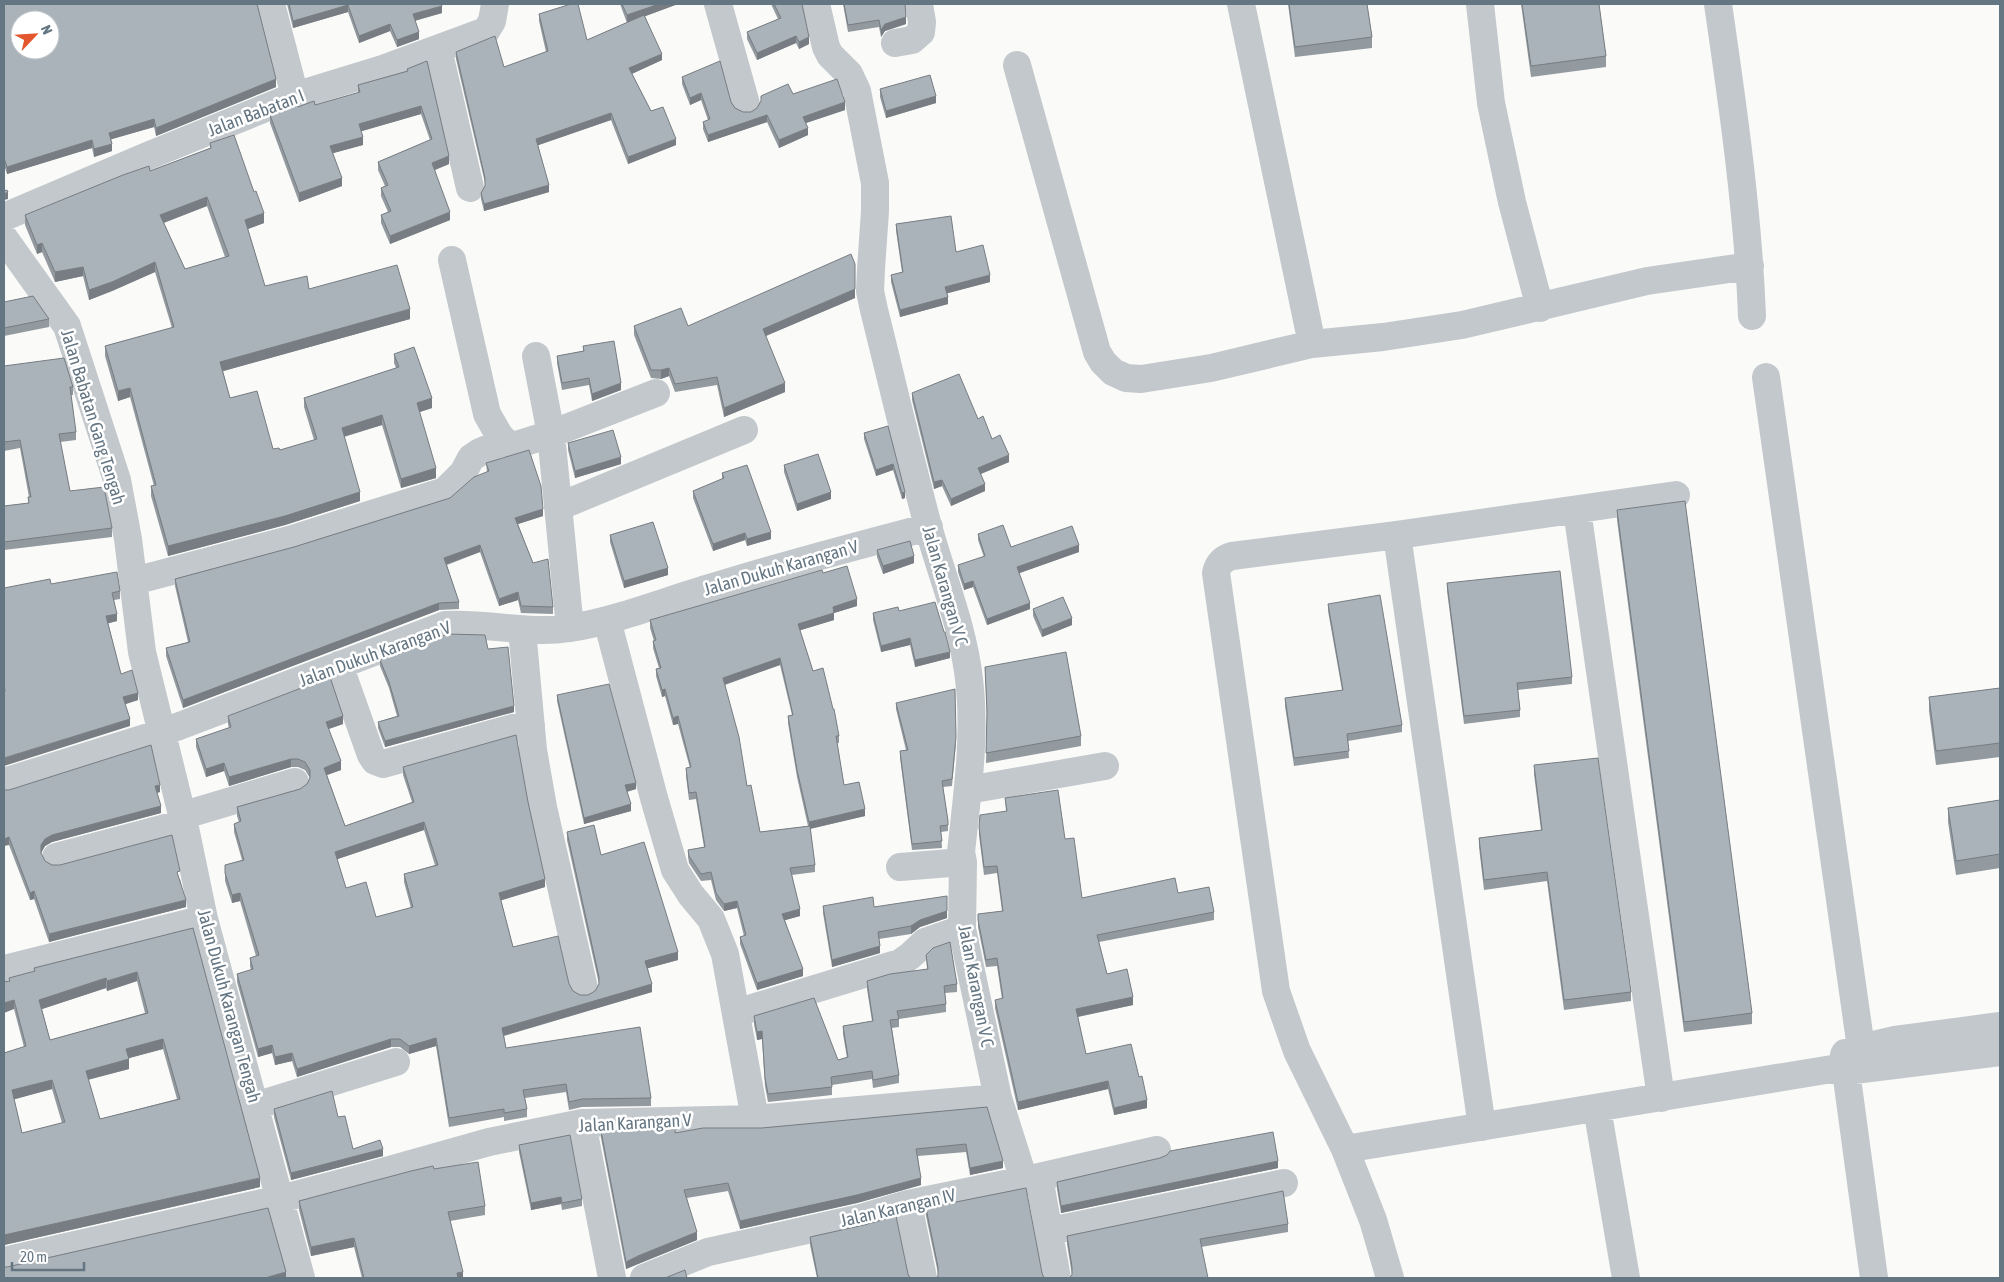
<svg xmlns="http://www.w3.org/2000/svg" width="2004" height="1282" viewBox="0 0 2004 1282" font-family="'Asap Condensed',sans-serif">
  <rect width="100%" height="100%" fill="#fafaf8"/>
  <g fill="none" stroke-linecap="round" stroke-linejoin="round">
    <!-- minor -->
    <path stroke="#c3c8cc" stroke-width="28" d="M271,4L295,96
      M718,4L746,104
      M816,4L826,47L830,55L849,74L857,91L875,183V211L871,269L870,291L874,310C892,382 909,455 928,526C942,577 963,626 969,679C976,736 967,796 961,852L963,862L962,929L998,1098L1024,1180
      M1241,4L1312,344
      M1480,4L1491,103L1512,202L1540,308
      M1718,4C1733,107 1748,212 1752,316
      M895,43L912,40L921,32L922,22L919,4
      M438,49L470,188
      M1017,65L1097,352L1103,362L1113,372L1126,378L1141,379L1211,368L1312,344L1383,337L1462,325L1647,281L1750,266
      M4,217L150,155L295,96L383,69L486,31L492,21L495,4
      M4,238L67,326L117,480L128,539L142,652L184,823L204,919L301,1278
      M452,260L487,414L499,435L507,444L516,445L551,434L570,628
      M536,356L551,434L656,393
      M1766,377L1861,1048L1862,1069
      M558,507L744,430
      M1577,510L1661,1098
      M1397,535L1482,1127
      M134,581L289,540L445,491L463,473L471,458L480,452L505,441
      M607,620L654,798L675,870L691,895L711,919L725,954L755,1119
      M522,630L533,750L543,807L584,988
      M339,665L371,755L375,761L383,764L513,728L531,726
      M4,782L161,733L445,625C487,622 528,635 570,628C619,620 665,601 713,587C784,565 856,546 929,527
      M968,790L1105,766
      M181,816L295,782
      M56,857L184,823
      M900,867L963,862
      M4,969L204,919
      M736,1013L900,963L910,956L925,942L962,929
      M1845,1053L1846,1071L1874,1278
      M1844,1055L1861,1048L1895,1040L2000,1026
      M255,1106L396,1062
      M1597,1108L1626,1278
      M582,1123L612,1278
      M1345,1149L1832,1069L1846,1071L2000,1052
      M1039,1177L1057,1278
      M908,1204L923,1278
      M1050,1231L1284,1183
      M4,1261L280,1199L368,1176L489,1142L582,1123L755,1119L998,1098
      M644,1278L708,1252L861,1218L908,1204L1039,1177L1157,1150
      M1390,1278L1373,1220L1345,1149L1297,1051L1276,991L1216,573C1218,564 1222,559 1232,556L1397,535L1676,495"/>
  </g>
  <!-- wall -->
  <path fill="#929a9f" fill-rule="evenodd" d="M4,4L276,87L156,136L154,127L111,139L112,151L94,157L92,148L7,174L4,165Z
    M287,4H441L442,13L415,21L419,39L397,47L390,31L359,43L348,12L293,28Z
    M620,4H678L645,16L662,60L632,74L651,111L676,145L628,164L611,120L538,145L549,192L484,211L481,199V193L485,186V183L456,59V52L504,67L546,52L539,21V14L587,40L627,23Z
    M771,4H802L809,44L799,49L796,43L757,60L747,39V32L778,19Z
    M843,4H905L906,24L885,31L881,37L879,27L848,32Z
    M1288,4H1367L1372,37V48L1295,57Z
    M1521,4H1599L1606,56V67L1531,77Z
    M407,69L449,164L435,170L450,220L390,244L381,223V215L388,212L381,196V188L385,186L378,170V162L430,140L421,114L361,131L363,145L333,153L342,186L299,202L270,123V115L298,107L315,105L358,93V85L407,71Z
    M682,77L731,102L735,108L743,112H751L793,94L845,110L806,123L808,135L779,148L767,122L708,142L703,129V122L708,120L701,100L690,105L682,84Z
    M880,89L936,103L886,118L880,97Z
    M210,143L264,223L248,229L265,286L309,289L410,319L223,371L230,398L273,449L280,450L314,440L304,407V398L396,368L394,363V354L432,408L419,412L436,478L401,488L382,425L344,437L360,501L285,525L168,556L151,496V486H154L130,397L118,401L105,356V346L172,328L155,272L112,291L89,300L83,276L55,282L42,252L37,254L25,225V215L150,171L210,148ZM207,206L225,257L185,269L164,223Z
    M896,224L956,252L990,282L947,293L948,304L900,317L891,282V275L902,272L896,231Z
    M855,298L766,336L785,392L724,417L717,385L675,392L669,376L661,379L651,378L634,335V326H688Z
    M4,300V302L49,319V327L4,336Z
    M583,346L621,390L592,401L589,385L562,390L557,363V356L583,351Z
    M4,366L73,387V395H71L76,432V440L60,442L70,491L112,528V537L4,550V506L28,503V497H29L20,448L4,451Z
    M912,393L978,419L1009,462L981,474L985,491L951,506L942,486L934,489L912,400Z
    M888,426L905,498L902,499L893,470L876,476L864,439V433Z
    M568,443L621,464L575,478L568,450Z
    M486,463L543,516L518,524L533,563L553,607V614L521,613L518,600L499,606L480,552L447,565L459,602V609L439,610L183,708L166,656V648L188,642L175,586V579L294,547L450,498L487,472Z
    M784,465L831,499L797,511L784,472Z
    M722,473L771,539L747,546L745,540L713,551L693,498V491L722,479Z
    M1617,510L1752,1013V1024L1684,1032L1617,520Z
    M978,534L1011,547L1079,552L1019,573L1030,609L987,625L973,587L964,590L958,572V565L984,557L978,540Z
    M610,535L668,575L624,588L610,542Z
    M877,550L914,563L883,574L877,557Z
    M823,573L857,606L834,613V620L800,630L813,671L839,736V743H837L844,785L865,816L810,829L815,865V872L792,875L800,916L785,920L803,976L757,990L740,944V937L744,936L737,908L724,911L716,900L711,880L701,881L689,863L688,857V850L704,847L696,799L689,800L686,776V768H690L678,724L673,725L665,696L662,697L656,676V669L659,668L653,648V641H654L650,628V620ZM780,665L792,715L788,716V723L797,777L808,826L760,832L747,786L725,685Z
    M1447,583L1572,677V684L1518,690L1520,710V717L1464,724L1447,591Z
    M51,584L120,591V599L114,600L117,621L108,623L121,674L138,700L125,704L130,726L4,692V588Z
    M1328,604L1402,725V732L1348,741L1349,758L1294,766L1285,706V698L1342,690L1328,611Z
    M1033,609L1072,625L1042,637L1033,616Z
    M899,611L950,658L915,667L910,645L881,652L873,620V613Z
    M488,649L514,712L385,747L378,728V722L397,716L389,688L380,666V660Z
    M985,667L1081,736V746L986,763L987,718Z
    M2000,688V757L1936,765L1929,711V697Z
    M557,695L636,789L627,792L631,811L584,824L557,701Z
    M896,703L956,743L952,786L943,787L948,821V831L941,832L942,848L912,850L900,758V751L906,750L896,709Z
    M228,716L343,724L328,729L341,770L327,775L345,826L412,802L403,775V767L528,802L545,887L501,900L513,947L569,984L573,991L580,995H588L595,991L599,984L567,840V832L601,855L678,960L648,968L652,992L504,1036L506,1048L651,1098V1106L582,1107L569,1110L566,1092L525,1098L527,1109V1117L504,1121V1117L449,1127L436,1046L409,1054L400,1047H391L297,1077L292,1061L275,1065L272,1053L258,1057L237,982V974L251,970L250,966V958L256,956L240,901L232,903L225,881V865L242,860L234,832V824L239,822L237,816V807L300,789L307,784L310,778L305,770L298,767H291L229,786L224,771L206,777L196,747V739L229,728L228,724ZM424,830L435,865L404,874V882L411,908L376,917L346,888L337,859Z
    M1534,765L1631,992V1001L1564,1010L1547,881L1484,890L1479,847V838L1541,830L1534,774Z
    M4,790L160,792L157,793L161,813L52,842L45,846L41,854L45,861L52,865L180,879L186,907L49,942L34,899L30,900L9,845Z
    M1005,798L1065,839L1082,898L1178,893L1214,912V920L1099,942L1107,974L1133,1005L1078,1017L1086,1054L1139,1077L1147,1108L1114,1115L1108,1089L1018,1110L995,1008V1000L1002,999L997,966L986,967L978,927V914L1002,911L997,873L984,875L979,835V827L1006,811Z
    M2000,800V868L1956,875L1948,822V808Z
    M823,906L874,907L947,918L920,927L911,934L879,939L880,953L832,967L823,913Z
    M193,928L260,1187L4,1245V1053L24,1047L14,1009L9,978L34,972V968ZM137,981L145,1013L50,1040L42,1009L106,988L107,991ZM163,1049L177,1099L100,1119L88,1080L129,1069L128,1058ZM52,1089L62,1123L22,1133L14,1099Z
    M926,955L957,984V992L945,993L946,1004V1012L899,1019V1027L892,1028L899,1075V1083L873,1088L872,1079L832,1085V1095L768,1102L765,1086L762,1039L757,1040L754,1024V1016L838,1060L847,1058L843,1034V1026L872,1021L867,989V981L927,969Z
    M987,1107L1003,1168L970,1175L966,1152L918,1156L921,1185L857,1203L740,1229L728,1191L687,1198L697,1240L638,1264L626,1269L601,1138V1131L675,1133L762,1128Z
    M274,1109L338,1117L353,1149L383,1156L291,1180L274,1117Z
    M519,1145L582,1199V1206L562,1210L561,1204L531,1210L519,1152Z
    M1160,1158L1278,1168L1061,1213L1057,1189V1182Z
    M434,1169L485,1206V1215L450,1221L463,1278H362L354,1247L311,1256L299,1210V1201Z
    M926,1208L1042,1273L938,1276V1273L926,1216Z
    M1288,1224V1232L1201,1247L1072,1275L1067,1244V1236Z
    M810,1237L908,1274L910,1278H817L810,1245Z"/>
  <!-- shaded-wall -->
  <path fill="#777d82" d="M659,4H678L627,23V15Z
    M348,5V12L293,28V21Z
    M442,6V13L413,21V14Z
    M906,17V24L885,31L881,37V30L885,24Z
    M390,24V31L359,43V36Z
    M419,32V39L397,47V40Z
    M796,36V43L757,60V53Z
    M809,37V44L799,49V42Z
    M662,54V60L629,75V68Z
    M276,79V87L156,136V128Z
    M701,93V100L690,105V98Z
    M936,96V103L886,118V111Z
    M845,102V110L803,124V117Z
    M421,106V114L359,132V124Z
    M611,113V120L536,146V139Z
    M767,115V122L708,142V135Z
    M154,119V127L109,140V133Z
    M808,128V135L779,148V140Z
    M363,137V145L330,154V146Z
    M676,139V145L628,164V157Z
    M92,140V148L7,174V167Z
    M112,144V151L94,157V149Z
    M449,156V164L432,171V163Z
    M342,178V186L299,202V193Z
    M549,185V192L484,211V204Z
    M8,192V199L4,200V194Z
    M207,197V206L160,224V215Z
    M450,212V220L390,244V236Z
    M264,213V223L245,230V220Z
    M42,243V252L37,254V245Z
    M155,262V272L112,291L89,300V290Z
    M83,267V276L55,282V272Z
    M990,275V282L945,294V287Z
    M855,289V298L763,337V329Z
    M948,297V304L900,317V310Z
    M410,309V319L220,372V362Z
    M669,368V376L661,379V370Z
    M621,383V390L592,401V394Z
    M785,383V392L724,417V408Z
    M130,388V397L118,401V391Z
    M432,398V408L417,413V403Z
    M382,415V425L342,437V428Z
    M1009,455V462L978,475V468Z
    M621,457V464L575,478V471Z
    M893,464V470L876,476V470Z
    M436,468V478L401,488V479Z
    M942,480V486L934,489V482Z
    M985,484V491L951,506V499Z
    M360,492V501L285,525L168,556V546Z
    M831,492V499L797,511V504Z
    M905,492V498L902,499V493Z
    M543,509V516L515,525V518Z
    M771,532V539L747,546V539Z
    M745,533V540L713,551V544Z
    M480,545V552L444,565V558Z
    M1079,545V552L1017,574V567Z
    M914,556V563L883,574V566Z
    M668,568V575L624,588V581Z
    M973,581V587L964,590V584Z
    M518,592V600L499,606V599Z
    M857,599V606L834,613V620L798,631V624L833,607Z
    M439,603V610L183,708V700Z
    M1030,603V609L987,625V619Z
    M117,614V621L106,624V616Z
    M1072,618V625L1042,637V630Z
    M910,638V645L881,652V646Z
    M950,652V658L915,667V660Z
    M780,658V665L723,685V678Z
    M665,689V696L662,697V690Z
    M138,693V700L123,705V697Z
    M514,706V712L385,747V741Z
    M343,716V724L326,730V722Z
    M678,716V724L673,725V718Z
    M130,719V726L4,766V758Z
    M291,759V767L229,786V777Z
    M341,761V770L324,776V768Z
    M224,763V771L206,777V769Z
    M636,783V789L625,792V785Z
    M160,785V792L155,793V786Z
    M631,804V811L584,824V818Z
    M161,806V813L52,842L45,846L41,852V845L45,839L52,835Z
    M865,809V816L809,829V822Z
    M424,822V830L335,860V852Z
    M9,837V845L4,846V839Z
    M545,879V887L499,901V893Z
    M34,891V899L30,900V893Z
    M240,893V901L232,903V895Z
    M947,896V918L920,927L911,934V926Z
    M186,900V907L49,942V934Z
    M737,901V908L724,911V904Z
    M800,909V916L782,921V914Z
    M880,946V953L832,967V960Z
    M678,952V960L645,969V961Z
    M803,969V976L757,990V983Z
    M137,972V981L107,991V981Z
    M106,978V988L39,1010V1000Z
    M652,984V992L502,1036V1028Z
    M1133,997V1005L1076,1017V1009Z
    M14,1000V1009L4,1013V1003Z
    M762,1031V1039L757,1040V1032Z
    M436,1038V1046L409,1054V1046Z
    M163,1039V1049L126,1059V1049Z
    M391,1039V1047L297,1077V1069Z
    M272,1045V1053L258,1057V1049Z
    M292,1053V1061L275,1065V1057Z
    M129,1059V1069L86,1080V1071Z
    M52,1080V1089L12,1100V1090Z
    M1108,1081V1089L1018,1110V1102Z
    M1147,1100V1108L1114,1115V1108Z
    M383,1149V1156L291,1180V1173Z
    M1003,1161V1168L970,1175V1168Z
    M1278,1161V1168L1061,1213V1206Z
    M260,1178V1187L4,1245V1235Z
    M921,1178V1185L857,1203L740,1229V1221Z
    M561,1197V1204L531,1210V1203Z
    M697,1232V1240L638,1264L626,1269V1262L638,1256Z
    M354,1238V1247L311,1256V1247Z
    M286,1272V1278H268V1277Z
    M463,1272V1278H457V1273Z"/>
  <!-- building -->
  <path fill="#aab3b9" stroke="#777d82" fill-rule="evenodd" d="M4,4H257L276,79L156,128L154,119L109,133L112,144L94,149L92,140L7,167L4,158ZM20,20H50V50H20Z
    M289,4H441L442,6L413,14L419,32L397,40L390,24L359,36L348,5L293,21Z
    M571,4H578L587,40L644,15L662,54L629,68L651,111L663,107L676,139L628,157L611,113L536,139L549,185L484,204L481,193L485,186V178L456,52L495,36L504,67L548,51L539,14Z
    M622,4H659L627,15Z
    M774,4H802L809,37L799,42L796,36L757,53L747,32L781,18Z
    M844,4H905L906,17L885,24L881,30L879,20L848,25Z
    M1289,4H1367L1372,37L1295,47Z
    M1522,4H1599L1606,56L1531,66Z
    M427,61L449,156L432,163L450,212L390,236L381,215L391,211L381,188L388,185L378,162L432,139L421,106L359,124L363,137L330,146L342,178L299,193L270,115L296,104L298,107L314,101L315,105L360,92L358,85L408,71L407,69Z
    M720,61L731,102L735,108L743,112H751L757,108L761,101V96L788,84L793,94L837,79L845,102L803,117L808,128L779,140L767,115L708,135L703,122L710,119L701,93L690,98L682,77Z
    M930,75L936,96L886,111L880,89Z
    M234,135L254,192L256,191L264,213L245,220L265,286L307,276L309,289L397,265L410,309L220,362L230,398L257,391L273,449L279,448L280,450L317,439L304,398L399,367L394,354L414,347L432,398L417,403L436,468L401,479L382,415L342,428L360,492L285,516L168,546L151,486L156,485L130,388L118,391L105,346L174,327L155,262L112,282L89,290L83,267L55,272L42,243L37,245L25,215L123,175L149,166L150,171L211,148L210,143ZM207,197L229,256L185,269L160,215Z
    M7,190L8,192L4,194V191Z
    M951,216L956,252L983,245L990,275L945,287L948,297L900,310L891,275L903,272L896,224Z
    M851,254L855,264V289L763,329L785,383L724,408L717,377L675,384L669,368L661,370H651L634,326L681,308L688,326Z
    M33,296L49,319L4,328V300V302Z
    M614,341L621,383L592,394L589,378L562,383L557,356L584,351L583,346Z
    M64,358L73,387H70L76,432L59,434L70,491L104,487L112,528L4,542V506L29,503L28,497H31L20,440L4,442V366Z
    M959,374L978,419L983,416L992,439L1000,435L1009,455L978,468L985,484L951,499L942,480L934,482L912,393Z
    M888,426L905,492L902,493L893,464L876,470L864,433Z
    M613,430L621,457L575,471L568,443Z
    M529,450L541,486L543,509L515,518L533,563L548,559L553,607L521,606L518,592L499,599L480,545L444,558L459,602L439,603L183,700L166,648L190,642L175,579L294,547L450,498L474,477L489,471L486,463Z
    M818,454L831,492L797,504L784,465Z
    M747,465L771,532L747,539L745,533L713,544L693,491L724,478L722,473Z
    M1685,501L1752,1013L1684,1022L1617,510Z
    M653,522L668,568L624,581L610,535Z
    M1003,525L1011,547L1072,526L1079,545L1017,567L1030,603L987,619L973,581L964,584L958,565L985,556L978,534Z
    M910,541L914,556L883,566L877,550Z
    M847,566L857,599L833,607L834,613L798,624L813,671L823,668L833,709H834L839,736H836L844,785L859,782L865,809L809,822L797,770L788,716L793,715L780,658L723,678L739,737L747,786L751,785L760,832L810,826L815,865L790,868L800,909L782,914L803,969L757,983L740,937L746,935L737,901L724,904L716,893L711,872L701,874L689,856L688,850L705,847L696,792L689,793L686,768L691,767L678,716L673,718L665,689L662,690L656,669L661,668L653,641L656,640L650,620L822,570L823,573Z
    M1560,571L1572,677L1517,683L1520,710L1464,716L1447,583Z
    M117,572L120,591L112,593L117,614L106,616L121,674L132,670L138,693L123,697L130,719L4,758V692H5L4,681V588L50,579L51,584Z
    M1380,595L1402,725L1347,734L1349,751L1294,758L1285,698L1343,690L1328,604Z
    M1063,597L1072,618L1042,630L1033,609Z
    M935,602L944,632H945L950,652L915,660L910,638L881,646L873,613L898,607L899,611Z
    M448,634L485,635L488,649L508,647L514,706L385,741L378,722L399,716L389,682L380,660Z
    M1066,652L1081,736L986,753L987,712L985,667Z
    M330,677L343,716L326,722L341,761L324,768L345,826L414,802L403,767L516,735L528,802L545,879L499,893L513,947L558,936L569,984L573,991L580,995H588L595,991L599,984V977L567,832L594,825L601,855L644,842L678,952L645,961L652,984L502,1028L506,1048L640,1027L651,1098L582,1099L569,1102L566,1084L523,1090L527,1109L504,1113V1109L449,1118L436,1038L409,1046L400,1039H391L297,1069L292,1053L275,1057L272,1045L258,1049L237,974L253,969L250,958L259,955L240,893L232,895L225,873V865L244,860L234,824L241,821L237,807L300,789L307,784L310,778V770L305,762L298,759H291L229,777L224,763L206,769L196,739L231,727L228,716ZM424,822L438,865L404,874L413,907L376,917L366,882L346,888L335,852Z
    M609,684L636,783L625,785L631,804L584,818L557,695Z
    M2000,688V743L1936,751L1929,697Z
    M955,689L956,737L952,779L942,781L948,821V825L940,826L942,841L912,844L900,751L908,750L896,703Z
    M151,745L160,785L155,786L161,806L52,835L45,839L41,845V853L45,861L52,865H60L172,835L180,871L177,872L186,900L49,934L34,891L30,893L9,837L4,839V790H9Z
    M1598,758L1631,992L1564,1000L1547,872L1484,880L1479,838L1542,830L1534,765Z
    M1058,790L1065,839L1074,838L1082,898L1175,878L1178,893L1209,887L1214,912L1097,935L1107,974L1127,969L1133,997L1076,1009L1086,1054L1131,1044L1139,1077L1142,1076L1147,1100L1114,1108L1108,1081L1018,1102L995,1000L1003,998L997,958L986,960L978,920V914L1003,911L997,866L984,867L979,827L980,815L1007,811L1005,798Z
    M2000,800V854L1956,861L1948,808Z
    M947,896V911L920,920L911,926L878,932L880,946L832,960L823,906L873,897L874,907Z
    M193,928L260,1178L4,1235V1053L26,1046L14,1000L4,1003V982L10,981L9,978L35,971L34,968ZM137,972L148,1013L50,1040L39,1000L106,978L107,981ZM163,1039L180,1099L100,1119L86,1071L129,1059L126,1049ZM52,1080L65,1122L22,1133L12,1090Z
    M950,942L957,984L944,986L946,1004L897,1011L899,1019L890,1020L899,1075L873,1080L872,1071L831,1077L832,1087L768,1094L765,1078L762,1031L757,1032L754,1016L814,998L838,1060L848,1057L843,1026L873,1021L867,981L890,974L928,969L926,955L933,948Z
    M332,1091L338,1117L345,1116L353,1149L380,1140L383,1149L291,1173L274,1109Z
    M987,1107L1003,1161L970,1168L966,1144L916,1149L921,1178L857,1195L740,1221L728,1183L684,1190L697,1232L638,1256L626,1262L601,1131L675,1129V1133L703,1128H762Z
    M1273,1132L1278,1161L1061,1206L1057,1182L1160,1158L1167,1155L1170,1151Z
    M570,1135L582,1199L562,1203L561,1197L531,1203L519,1145Z
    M478,1162L485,1206L448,1212L463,1272L457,1273L458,1278H364L354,1238L311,1247L299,1201L411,1171L433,1166L434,1169Z
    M1026,1188L1042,1273L1044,1278H936L938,1276V1267L926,1208Z
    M1283,1191L1288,1224L1200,1239L1208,1278H1069L1072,1275V1267L1067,1236Z
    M268,1208L286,1272L268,1277V1278H4V1267H7Z
    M896,1216L908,1274L910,1278H818L810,1237L864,1225Z
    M685,1270L687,1278H665Z"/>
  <g text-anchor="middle" stroke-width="5" stroke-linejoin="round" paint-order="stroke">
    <!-- street labels -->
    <g font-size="18" fill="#657683" stroke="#fff">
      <text transform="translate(256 113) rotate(-21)" y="6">Jalan Babatan I</text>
      <text transform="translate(93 417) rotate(73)" y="6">Jalan Babatan Gang Tengah</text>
      <text transform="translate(781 568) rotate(-16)" y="6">Jalan Dukuh Karangan V</text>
      <text transform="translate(945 586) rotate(74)" y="6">Jalan Karangan V C</text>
      <text transform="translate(375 654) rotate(-20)" y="6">Jalan Dukuh Karangan V</text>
      <text transform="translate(976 986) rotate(79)" y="6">Jalan Karangan V C</text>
      <text transform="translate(229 1006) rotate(75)" y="6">Jalan Dukuh Karangan Tengah</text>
      <text transform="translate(635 1123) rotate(-3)" y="6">Jalan Karangan V</text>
      <text transform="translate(898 1208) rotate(-13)" y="6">Jalan Karangan IV</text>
    </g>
  </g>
  <!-- border -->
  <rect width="2004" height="1282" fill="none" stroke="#657683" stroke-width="10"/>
  <!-- north arrow -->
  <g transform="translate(35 35) rotate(65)"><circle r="24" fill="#ffffff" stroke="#c1c8cd"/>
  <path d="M0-4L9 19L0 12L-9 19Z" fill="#e4572e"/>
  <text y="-8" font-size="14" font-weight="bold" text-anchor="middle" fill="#657683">N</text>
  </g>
  <!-- scale -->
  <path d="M12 1262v8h72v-8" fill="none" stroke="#657683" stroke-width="2.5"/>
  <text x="20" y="1262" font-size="15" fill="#657683" stroke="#ffffff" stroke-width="4" paint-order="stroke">20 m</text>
</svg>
